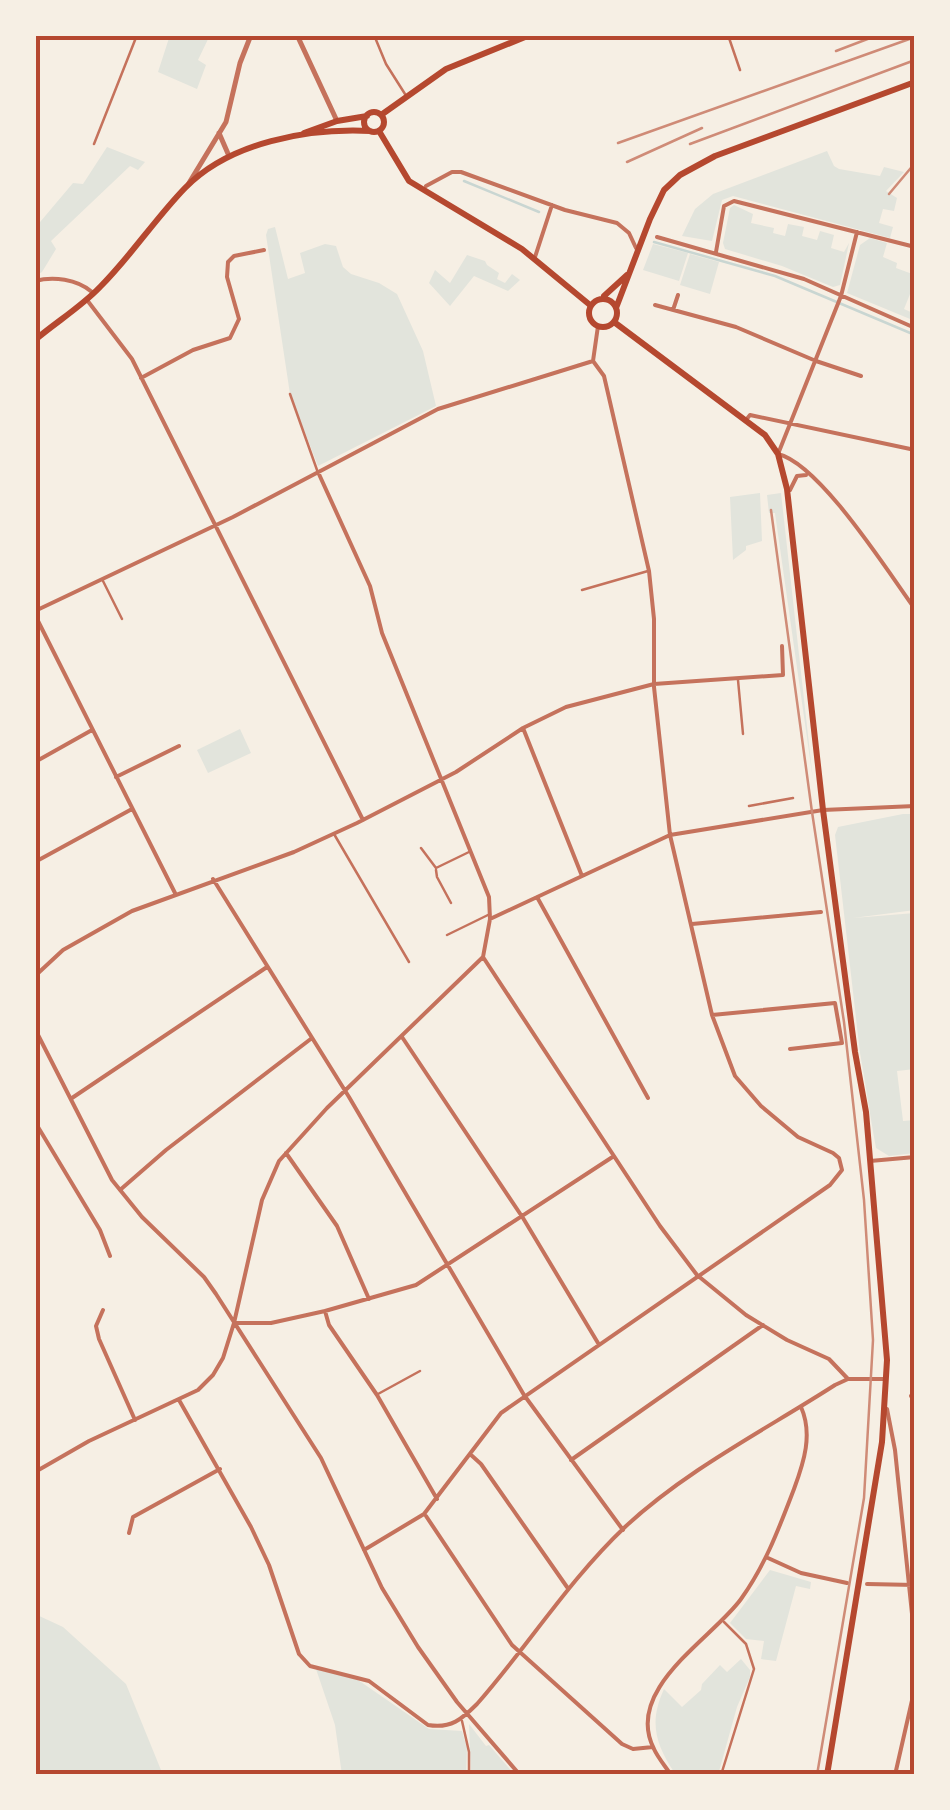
<svg xmlns="http://www.w3.org/2000/svg" width="950" height="1810" viewBox="0 0 950 1810" font-family="'PT Sans Narrow',sans-serif">
  <rect width="100%" height="100%" fill="#f6efe4"/>
  <!-- green -->
  <path fill="#e2e4dc" d="M170,35H210L198,60L206,65L197,89L158,72Z
    M107,147L145,162L138,170L130,166L51,241L56,249L42,272L35,276V228L73,183L83,184Z
    M827,151L834,166L839,169L880,176L884,167L904,172L886,191L897,198L894,211L883,209L879,223L893,227L890,238L733,196L722,200L712,241L682,236L695,209L713,194Z
    M734,205L753,214L751,223L774,228L773,233L785,236L788,224L804,227L802,236L817,240L820,231L834,235L831,248L844,252L849,243L840,285L833,287L782,266L725,249L723,243L730,208Z
    M275,227L288,279L305,273L300,253L325,244L336,246L343,267L351,274L379,283L397,294L423,351L436,406L318,466L290,394L266,235L268,229Z
    M870,238L887,243L883,257L897,263L896,268L915,275V295L910,294L904,309L915,314V321L847,293L860,245Z
    M653,244L688,253L679,281L643,270Z
    M690,254L719,262L710,294L680,285Z
    M467,255L485,261L487,265L499,273L497,279L505,283L512,274L520,280L508,291L474,276L450,306L429,283L435,270L450,283Z
    M760,493L762,541L746,546V550L733,560L730,497Z
    M781,493L813,780L775,513H769L767,495Z
    M240,729L251,753L208,773L197,750Z
    M903,814H915V910L853,918L915,913V1069L897,1071L903,1121L915,1120V1153L889,1156L876,1148C870,1117 866,1085 860,1053L835,835L838,827Z
    M770,1570L811,1582L810,1589L796,1586L776,1661L761,1659L764,1641L746,1639L730,1623Z
    M35,1614L63,1627L126,1684L163,1775H35Z
    M741,1659L750,1670V1677L737,1707L718,1775L674,1772C655,1743 649,1722 664,1689L682,1707L701,1690L702,1684L720,1665L727,1672Z
    M316,1669L358,1680L429,1729L462,1731L467,1748L466,1775H342L335,1725Z
    M469,1724L486,1746L489,1745L515,1775H471Z"/>
  <g fill="none" stroke-linecap="round" stroke-linejoin="round">
    <!-- stream -->
    <path stroke="#c9d6d2" stroke-width="2.5" d="M464,181L539,212
      M654,242L775,276L915,335"/>
    <!-- service -->
    <path stroke="#c5725c" stroke-width="2.5" d="M728,35L740,70
      M94,144L137,35
      M290,394L317,470
      M103,581L122,619
      M582,590L648,571
      M738,680L743,734
      M749,806L793,798
      M334,834L409,962
      M421,848L436,868L469,852
      M436,870L437,877L451,903
      M447,935L490,914
      M378,1394L420,1371
      M462,1721L469,1752V1775
      M721,1775L754,1669L746,1644L724,1622"/>
    <!-- pedestrian -->
    <path stroke="#c5725c" stroke-width="2.5" d="M374,35L386,64L405,94"/>
    <!-- minor -->
    <path stroke="#c5725c" stroke-width="4" d="M426,186L452,172H461L565,210L617,223L629,233L636,248
      M857,232L841,296L778,454C820,464 888,572 915,609
      M657,237L804,279L915,328
      M716,252L724,206L734,201L915,247
      M535,257L552,205
      M35,281C53,276 77,279 92,292
      M87,300L132,359L363,820
      M655,305L736,327L816,361L861,376
      M673,310L678,295
      M141,378L193,350L230,338L239,319L227,277L228,262L234,256L264,250
      M746,420L750,415L915,450
      M790,490L797,476L806,475
      M35,611L233,517L438,409L593,361
      M35,615L175,893
      M523,728L582,876
      M35,762L92,730
      M116,777L179,746
      M35,862L132,809
      M213,879L349,1097L524,1395L623,1530
      M537,897L648,1098
      M490,919L670,835L823,810L915,806
      M692,924L821,912
      M483,957L660,1226L697,1275L746,1315L787,1340L829,1359L848,1379
      M35,976L63,950L132,911L294,852L357,823L456,772L523,728L566,707L654,684L783,675L782,646
      M712,1015L835,1003L842,1043L790,1049
      M35,1029L112,1180L142,1217L204,1277L216,1294L321,1458L382,1588L418,1647L457,1702L520,1775
      M402,1037L523,1218L598,1343
      M72,1098L267,967
      M35,1122L100,1230L110,1256
      M286,1153L337,1226L369,1299
      M870,1161L915,1157
      M120,1190L166,1150L312,1038
      M103,1310L96,1326L99,1339L135,1420
      M325,1311L329,1325L377,1395L437,1499
      M234,1323H271L325,1311L416,1285L614,1156
      M911,1396L915,1395
      M179,1400L251,1527L269,1565L299,1654L310,1666L369,1681L428,1725C451,1729 462,1719 477,1704C528,1646 569,1580 625,1527C686,1470 765,1430 835,1385L848,1379H884
      M887,1409L895,1450L914,1633L913,1696L895,1775
      M470,1454L481,1464L567,1587
      M571,1460L763,1325
      M35,1472L89,1441L198,1390L213,1375L223,1358L234,1323L262,1200L279,1161L327,1108L483,957L490,919L489,897L382,633L370,586L318,472
      M426,1516L512,1645L622,1744L633,1749L653,1747
      M129,1533L133,1517L220,1469
      M364,1550L424,1514L501,1413L830,1185L842,1170L839,1158L833,1153L798,1137L761,1106L735,1076L712,1015L670,835L654,687V619L649,571L604,376L593,361L598,326
      M768,1558L801,1573L847,1583
      M867,1584L915,1585
      M671,1775C666,1767 658,1758 654,1749C623,1689 713,1638 741,1599C766,1564 779,1528 794,1489C804,1462 813,1434 801,1407"/>
    <!-- tertiary -->
    <path stroke="#c5725c" stroke-width="5" d="M297,35L337,121
      M219,133L229,156
      M189,183L226,122L240,63L251,35"/>
    <!-- secondary -->
    <path stroke="#b5482f" stroke-width="6" d="M379,131L409,181L522,249L590,305"/>
    <!-- primary -->
    <path stroke="#b5482f" stroke-width="6" d="M364 122a10 10 0 1 1 20 0a10 10 0 1 1-20 0Z
      M381,115L446,69L530,35
      M304,133L337,121L367,116
      M604,296L627,275
      M589 313a14 14 0 1 1 28 0a14 14 0 1 1-28 0Z
      M616,308L650,219L664,190L680,175L715,156L915,82
      M614,322L765,435L778,454L787,489L823,810L855,1052L866,1112L887,1360L882,1442L827,1775
      M35,340C56,322 81,307 100,287C131,256 155,219 185,188C230,142 308,128 370,131"/>
    <!-- rail -->
    <path stroke="#cf8b77" stroke-width="2.5" d="M836,51L878,35
      M618,143L915,37
      M690,144L915,60
      M627,162L702,128
      M889,194L915,163
      M771,510L812,812L844,1022L864,1200L873,1340L864,1498L817,1775"/>
  </g>
  <!-- border -->
  <rect width="950" height="1810" fill="none" stroke="#f6efe4" stroke-width="75"/>
  <rect x="38" y="38" width="874" height="1734" fill="none" stroke="#b5482f" stroke-width="4"/>
</svg>
